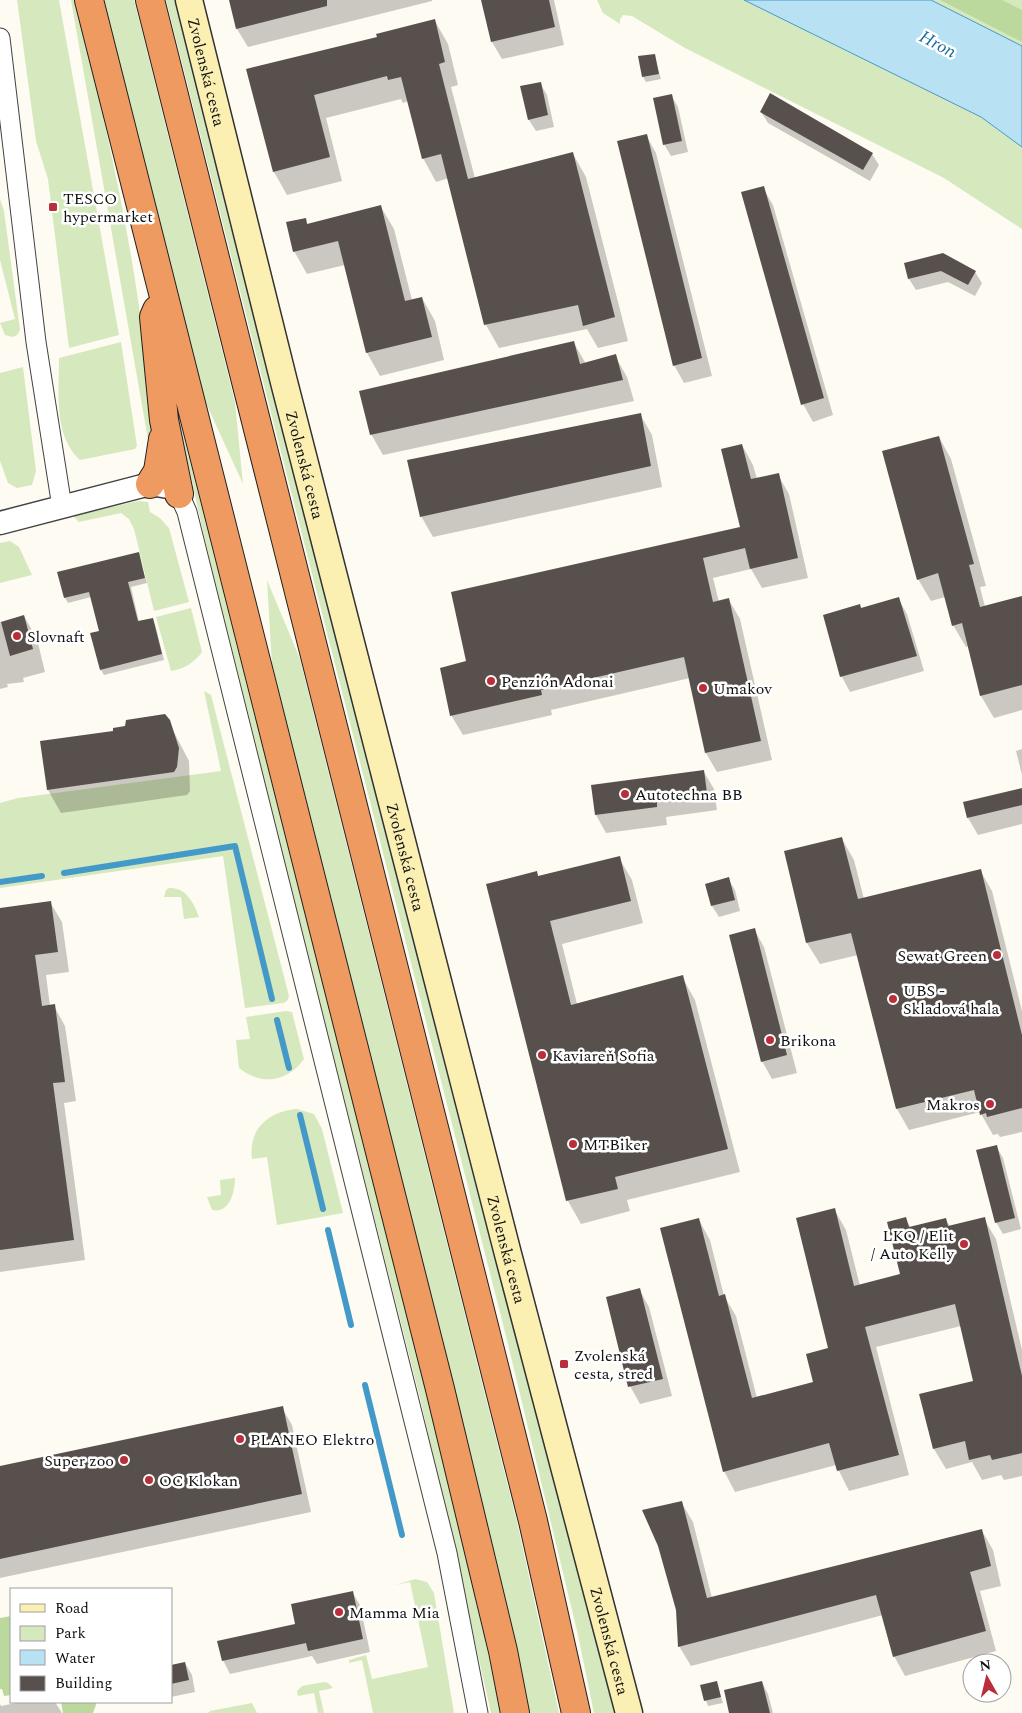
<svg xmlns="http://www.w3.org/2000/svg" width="1022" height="1713" viewBox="0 0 1022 1713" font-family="Spectral,serif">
  <rect width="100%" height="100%" fill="#fefbf3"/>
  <!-- green -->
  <path fill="#d6e8bd" d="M17,0H59L119,335L69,348L48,179L36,141Z
    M71,0H75C111,143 143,287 153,435L149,445Z
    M104,0H134L235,402L243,484L205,401Z
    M166,0H175L465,1145L615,1713H594L578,1635L507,1340Z
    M597,0H744L981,117L1022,147V229L944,178L685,48L632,16L623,15L620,19V24L603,13Z
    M931,0H1022V46Z
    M0,199L4,211L20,330L17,335L12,337L5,335L0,323L15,319L0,260Z
    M121,342L137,446L135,449L80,460C53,435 59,392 59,358Z
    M23,367L36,471L32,485L17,488L8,483L0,461V373Z
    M171,387L437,1433L502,1713H491L421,1402L223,621Z
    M138,501L148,502L150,512L160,518L169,528L189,602L154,611L134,529L129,519L121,513L79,522L73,516Z
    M10,541L19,547L32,575L0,583V543Z
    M267,580L300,659L517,1522L559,1713H529L488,1527L434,1307L272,665Z
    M191,608L202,652C194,663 184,669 171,671L156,617Z
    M204,691L211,695L289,996L287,1001L283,1003L245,1008L223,856L0,888V803L18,798L221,771Z
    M169,888C186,887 194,903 199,917L184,919L181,897H164L166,890Z
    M286,1011L292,1012L304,1059C288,1082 261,1086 239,1068L236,1040L250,1039L246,1017Z
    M297,1109L314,1114L322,1129L343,1213L277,1225L267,1157L252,1159C248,1129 269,1111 297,1109Z
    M235,1178C235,1191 230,1214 212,1210L207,1197L221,1195L220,1180Z
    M415,1579L427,1582L434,1593L454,1713H373L362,1660L349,1663V1660L366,1655L372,1679L428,1667L410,1582L395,1585Z
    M324,1682L328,1683L333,1688L319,1691L324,1713H318L314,1693L298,1696L297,1691L302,1686Z
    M252,1703L257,1713H208L210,1711Z"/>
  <!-- forest -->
  <path fill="#bbd89d" d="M940,0H1002L1022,10V42Z
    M11,1616V1695L4,1696L2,1689H0V1618Z
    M61,1702H97L93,1713H63Z"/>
  <!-- water -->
  <path fill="#b9e1f4" stroke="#439ac8" d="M744,0H931L1022,46V147L981,117Z"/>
  <!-- shadow -->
  <path fill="#0003" d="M230,0H432V1L248,47L237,29Z
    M482,0H554L564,45L502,59L492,42Z
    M435,21L448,44L458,85L451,87L475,178L573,154L586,177L628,341L598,348L587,329L499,348L486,325L449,178L436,182L423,158L408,101L403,103L401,99L326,118L342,181L287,195L274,172L248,70L379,38Z
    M654,55L661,79L646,82L643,77Z
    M540,83L547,95L554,127L536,131L529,120Z
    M671,95L678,107L688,152L671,156L664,144Z
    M761,112L872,154L879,165L870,181L768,123Z
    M646,135L656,153L712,376L684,383L674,365Z
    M763,188L773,205L833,415L813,422L803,404Z
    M381,207L394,229L412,300L422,298L435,321L444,360L380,376L367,353L345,265L307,274L294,251L305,219L308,225Z
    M906,264L975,272L982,283L975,296L948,282L916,290L909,279Z
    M574,343L586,364L615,356L627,377L634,401L383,455L371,434Z
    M640,414L652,435L662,487L433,537L421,516Z
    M939,437L951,459L986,586L980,587L985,607L1022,597V710L994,718L981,696L969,646L966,647L953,625L945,597L931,601L918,579Z
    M742,445L753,465L757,479L778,475L789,494L808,578L762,588L751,569L713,578L719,602L729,600L740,619L772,760L717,772L706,753L690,678L551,710L552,715L463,735L451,715L468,662L742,528Z
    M138,554L147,583L131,587L139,622L152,619L155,624L164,660L104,675L101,670L100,632L91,597L68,603L65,598Z
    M898,598L907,614L924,671L850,692L842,677L824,616L861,609Z
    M24,616L37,639L45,672L23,678L24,682L7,684L8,687L0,689V622Z
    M165,715L189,761L190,791L187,795L61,813L48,790L41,742L115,732Z
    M1022,749V775L1016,751Z
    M704,772L714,789L717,810L666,817L667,825L606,833L596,815L592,787Z
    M1022,789V824L978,835L968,818Z
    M842,839L854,860L864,899L980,870L992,891L1022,1011V1132L1000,1137L998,1134L993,1135L980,1112L909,1130L897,1109L858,955L820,964L807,943Z
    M619,858L632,880L643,923L562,944L577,1004L682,977L695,1000L740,1172L627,1200L630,1211L581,1224L568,1201L487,885L536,872L539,877Z
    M728,879L735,890L740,911L719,917L712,906Z
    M50,902L62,922L69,972L46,975L50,1006H54L65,1026L76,1101L64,1103L85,1260L0,1272V909Z
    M754,929L764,947L797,1073L772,1079L762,1061Z
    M996,1146L1003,1158L1021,1229L1003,1234L996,1222Z
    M834,1209L846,1230L860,1286L902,1275L905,1218L911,1228L946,1220L950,1226L984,1219L996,1239L1022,1350V1476L1004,1480L1001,1475L982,1480L972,1462L946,1469L934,1449L974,1382L961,1326L876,1347L909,1475L849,1491L836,1465L735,1492L724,1471L699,1220L710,1240L724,1296L736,1316L757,1398L815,1383L830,1349Z
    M639,1289L649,1307L672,1396L640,1404L630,1386Z
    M282,1408L292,1425L311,1512L0,1578V1467Z
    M681,1502L693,1522L712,1598L982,1531L993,1550L1001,1586L980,1591L996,1651L905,1676L894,1656L883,1615L691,1666L679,1646Z
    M352,1592L360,1605L370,1652L317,1664L312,1656L230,1674L223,1660L297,1625Z
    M185,1663L192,1675L195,1692L171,1697V1666Z
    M716,1682L723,1703L708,1706L701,1686Z
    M762,1682L768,1694L773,1713H731Z
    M21,1702H55L62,1713H0V1704L1,1706Z"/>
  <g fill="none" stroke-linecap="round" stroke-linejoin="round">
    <!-- stream -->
    <path stroke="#439ac8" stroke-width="6" d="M64,873L235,846L272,999
      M0,882L42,876
      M277,1020L289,1068
      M300,1115L323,1209
      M328,1230L351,1325
      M365,1385L402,1535"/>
  </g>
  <!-- building -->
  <path fill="#58504c" d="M229,0H327V6L236,29Z
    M481,0H549L555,27L491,42Z
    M435,19L445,62L439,64L468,179L573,152L615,317L583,326L578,305L484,325L441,154L422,159L401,77L388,80L387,76L314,95L330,157L273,172L246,69L377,37L376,34Z
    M655,54L659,74L642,77L638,56Z
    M541,82L548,115L528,120L520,86Z
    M770,93L873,153L863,170L760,112Z
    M672,94L682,141L663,145L653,98Z
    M647,134L702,358L673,366L617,141Z
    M764,186L824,398L801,405L741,192Z
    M381,205L405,301L422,297L432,337L366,353L338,241L293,252L286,222L306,218L307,224Z
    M943,253L976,271L968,285L941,271L908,279L904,263Z
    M574,341L580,364L616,354L623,380L370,435L359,391Z
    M641,413L651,466L420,517L407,460Z
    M939,436L974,564L969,565L980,607L1022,596V685L980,696L962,623L952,626L938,573L917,580L882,451Z
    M742,444L751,479L779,473L798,558L750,569L745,548L703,558L713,602L729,598L761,741L705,753L684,657L541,690L542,695L450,716L440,668L466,661L451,592L740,527L721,449Z
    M139,552L145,578L128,582L138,621L153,618L162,654L100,670L90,633L99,631L89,592L64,598L57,572Z
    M899,597L917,656L840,677L823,615L860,604L861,608Z
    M24,615L33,649L10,656L1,622Z
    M165,714L170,720L179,748L177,767L174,772L47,790L40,741L113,731V728L125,726L126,720Z
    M704,770L707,793L657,800V807L595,815L591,785Z
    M1022,788V805L967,818L963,802Z
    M842,837L858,899L981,869L1022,1035V1108L987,1117L986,1113L980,1115L974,1090L896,1109L851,933L806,943L784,851Z
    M620,856L631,901L550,921L571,1005L683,975L728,1149L615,1177L618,1189L566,1201L486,884L537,871L538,876Z
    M729,877L735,900L711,906L705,884Z
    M51,901L58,952L35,955L42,1006L55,1004L65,1082L53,1083L74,1240L0,1250V908Z
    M755,928L787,1055L761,1062L729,935Z
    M997,1145L1015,1218L995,1223L976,1150Z
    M835,1208L854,1286L900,1274L887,1222L906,1217L909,1227L946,1218L948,1226L985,1217L1022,1376V1453L992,1460L990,1455L969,1460L965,1441L933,1449L919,1394L973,1381L955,1304L865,1327L899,1455L837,1471L829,1443L723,1472L660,1228L699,1218L719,1296L725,1294L752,1398L813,1382L806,1354L828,1348L796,1218Z
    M640,1288L663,1379L628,1387L606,1297Z
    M283,1406L302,1494L0,1559V1466Z
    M682,1501L707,1598L982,1529L991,1566L970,1572L986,1631L893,1657L876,1595L678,1647L676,1610L658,1546L642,1510Z
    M353,1591L363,1639L308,1651L306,1643L222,1661L217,1641L295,1624L291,1604Z
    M185,1662L189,1680L171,1684V1665Z
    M717,1681L721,1697L704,1701L700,1685Z
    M762,1681L770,1713H729L724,1690Z"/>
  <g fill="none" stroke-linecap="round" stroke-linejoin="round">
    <!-- minor casing -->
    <g stroke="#434343" stroke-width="21">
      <path id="minor" d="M0,38L36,342L62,507
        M179,494L187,512L447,1553L478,1713"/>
    </g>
    <!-- tertiary casing -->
    <g stroke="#434343" stroke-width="25">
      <path id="tertiary" d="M0,523L150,484L168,487"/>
    </g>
    <!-- secondary casing -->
    <g stroke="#323232" stroke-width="29">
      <g id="secondary">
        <path id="s1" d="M189,0L284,382L508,1254L629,1713"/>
      </g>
    </g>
    <!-- motorway casing -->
    <g stroke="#212121" stroke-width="30">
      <path id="motorway" d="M89,0L440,1389L503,1651L515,1713
        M150,0L533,1521L576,1713
        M157,310L154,317L164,420L179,494
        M150,484L158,471L163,439"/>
    </g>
    <!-- minor -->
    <use href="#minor" stroke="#fff" stroke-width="19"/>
    <!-- tertiary -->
    <use href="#tertiary" stroke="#fff" stroke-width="22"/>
    <!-- secondary -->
    <use href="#secondary" stroke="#fbefb1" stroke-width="26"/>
    <!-- motorway -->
    <use href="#motorway" stroke="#ee9a61" stroke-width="28"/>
  </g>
  <!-- markers -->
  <g fill="#ba2d3b" stroke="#fff" stroke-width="2">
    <rect x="48" y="202" width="10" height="10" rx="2.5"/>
    <circle cx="17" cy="636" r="5"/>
    <circle cx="491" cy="681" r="5"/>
    <circle cx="703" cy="688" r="5"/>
    <circle cx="625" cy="794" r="5"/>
    <circle cx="997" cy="955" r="5"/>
    <circle cx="893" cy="999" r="5"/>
    <circle cx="770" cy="1040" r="5"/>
    <circle cx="542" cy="1055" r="5"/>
    <circle cx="990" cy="1104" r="5"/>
    <circle cx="573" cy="1144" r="5"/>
    <circle cx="964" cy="1244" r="5"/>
    <rect x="559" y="1359" width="10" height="10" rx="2.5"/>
    <circle cx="240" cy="1439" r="5"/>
    <circle cx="124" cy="1460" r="5"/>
    <circle cx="149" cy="1480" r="5"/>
    <circle cx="339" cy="1612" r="5"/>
  </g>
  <g text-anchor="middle" stroke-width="5" stroke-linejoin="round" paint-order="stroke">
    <!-- street labels -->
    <g font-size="16" fill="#101010" stroke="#fff">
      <text dy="6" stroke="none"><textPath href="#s1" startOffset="74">Zvolenská cesta</textPath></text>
      <text dy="6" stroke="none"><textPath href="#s1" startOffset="479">Zvolenská cesta</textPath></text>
      <text dy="6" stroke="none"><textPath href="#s1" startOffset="884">Zvolenská cesta</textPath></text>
      <text dy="6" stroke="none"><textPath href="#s1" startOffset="1289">Zvolenská cesta</textPath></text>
      <text dy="6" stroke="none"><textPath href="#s1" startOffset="1694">Zvolenská cesta</textPath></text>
    </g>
    <!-- poi labels -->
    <g font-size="16" fill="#101010" stroke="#fff" text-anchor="start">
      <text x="63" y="204">TESCO<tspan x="63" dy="18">hypermarket</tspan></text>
      <text x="27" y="642">Slovnaft</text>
      <text x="501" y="687">Penzión Adonai</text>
      <text x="713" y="694">Umakov</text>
      <text x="635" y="800">Autotechna BB</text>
      <text x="987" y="961" text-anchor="end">Sewat Green</text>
      <text x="903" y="996">UBS -<tspan x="903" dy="18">Skladová hala</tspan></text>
      <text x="780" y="1046">Brikona</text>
      <text x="552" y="1061">Kaviareň Sofia</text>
      <text x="980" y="1110" text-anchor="end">Makros</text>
      <text x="583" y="1150">MTBiker</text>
      <text x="954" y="1241" text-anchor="end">LKQ / Elit<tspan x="954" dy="18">/ Auto Kelly</tspan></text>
      <text x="574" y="1361">Zvolenská<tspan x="574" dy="18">cesta, stred</tspan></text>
      <text x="250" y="1445">PLANEO Elektro</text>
      <text x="114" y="1466" text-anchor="end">Super zoo</text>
      <text x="159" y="1486">OC Klokan</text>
      <text x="349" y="1618">Mamma Mia</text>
    </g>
    <!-- water labels -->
    <g font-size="18" font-style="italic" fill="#1d6c9d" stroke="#fff">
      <text transform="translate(938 44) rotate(28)" y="6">Hron</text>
    </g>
  </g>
  <!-- legend -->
  <rect x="10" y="1588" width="162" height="115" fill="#ffffff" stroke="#9f9f9f"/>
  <rect x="20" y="1604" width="25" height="8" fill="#fbefb1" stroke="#9f9f9f"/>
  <text x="55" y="1613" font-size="15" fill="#101010">Road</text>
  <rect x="20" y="1626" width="25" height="15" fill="#d6e8bd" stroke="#9f9f9f"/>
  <text x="55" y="1638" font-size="15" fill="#101010">Park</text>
  <rect x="20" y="1650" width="25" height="15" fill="#b9e1f4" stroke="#9f9f9f"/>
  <text x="55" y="1663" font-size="15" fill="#101010">Water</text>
  <rect x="20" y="1676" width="25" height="15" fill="#58504c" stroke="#9f9f9f"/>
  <text x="55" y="1688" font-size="15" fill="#101010">Building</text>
  <!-- north arrow -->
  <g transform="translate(987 1678) rotate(352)"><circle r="24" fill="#ffffff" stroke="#9f9f9f"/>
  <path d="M0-4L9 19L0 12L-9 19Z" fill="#ba2d3b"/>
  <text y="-8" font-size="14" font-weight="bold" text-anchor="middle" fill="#101010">N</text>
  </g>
</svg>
